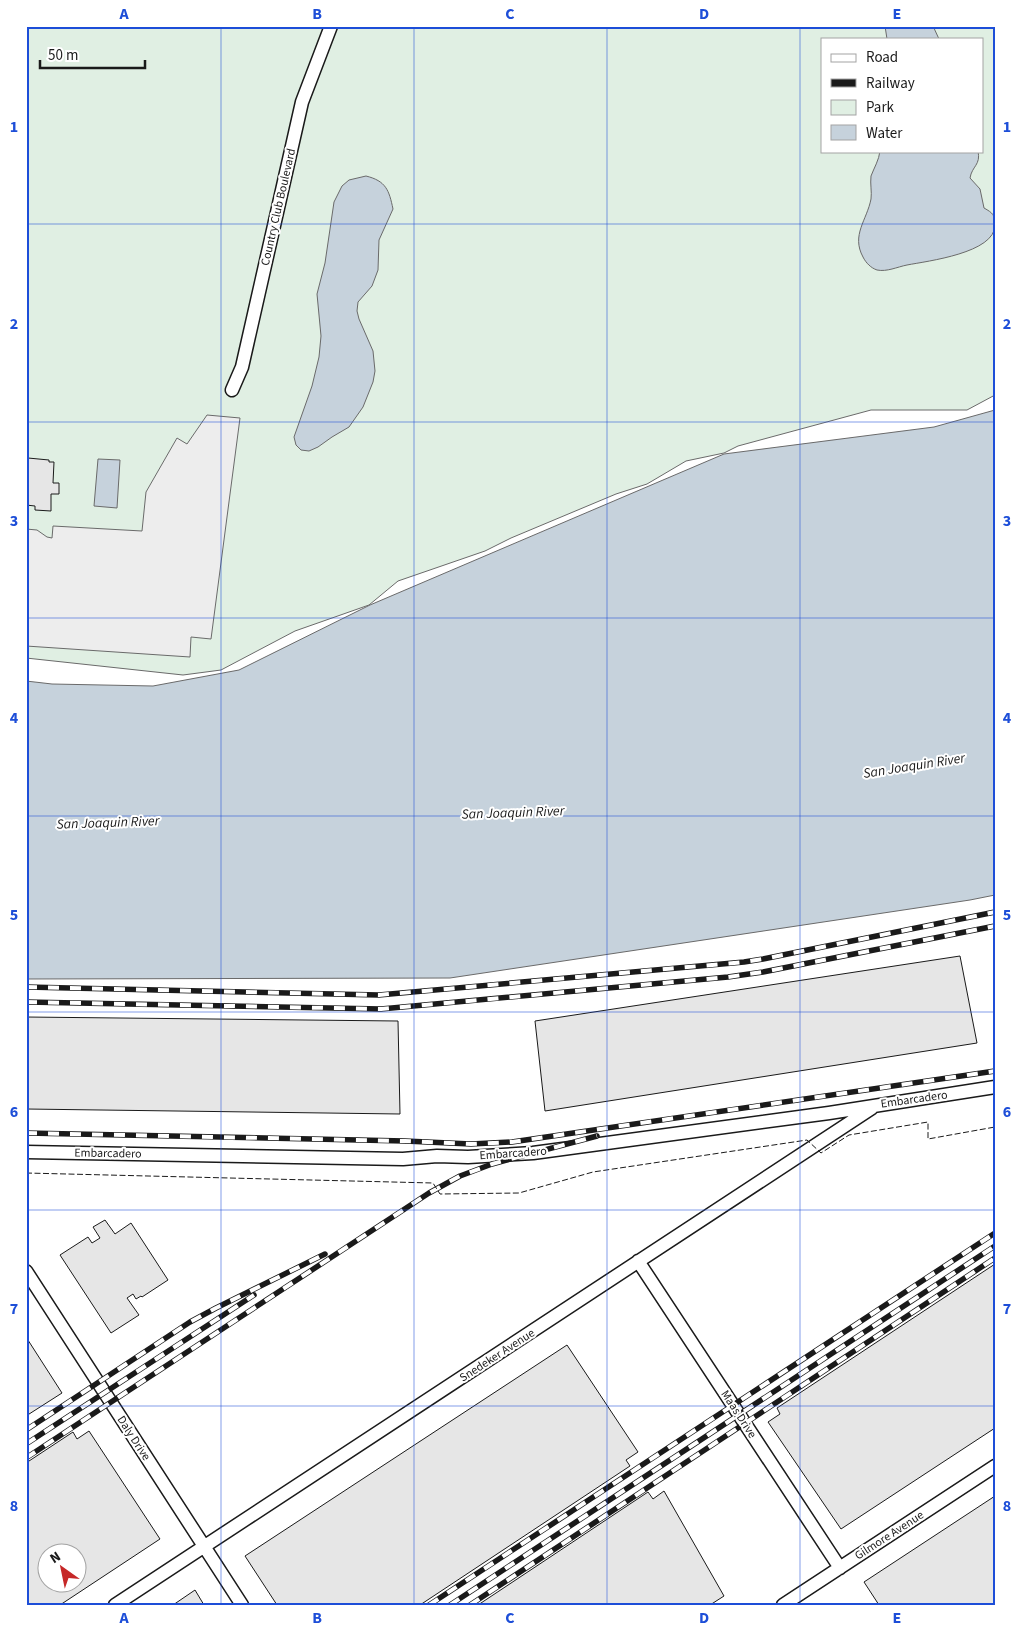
<svg xmlns="http://www.w3.org/2000/svg" width="1021" height="1631" viewBox="0 0 1021 1631" font-family="'Source Sans 3',sans-serif">
  <rect width="100%" height="100%" fill="#fff"/>
  <!-- green -->
  <path fill="#e0efe3" stroke="#6a6a6a" fill-rule="evenodd" d="M26,26H995V395L967,410H871L738,446L724,453L686,461L647,484L616,494L511,538L485,551L398,581L369,605L295,631L221,670L183,675L26,658ZM822,39H982V151H822Z"/>
  <!-- parking -->
  <path fill="#ededed" stroke="#6a6a6a" d="M207,415L240,418L211,639L191,637L190,657L26,646V529L37,530L47,537L52,538L53,526L142,531L146,492L177,438L187,444Z"/>
  <!-- water -->
  <path fill="#c6d2dc" stroke="#6a6a6a" d="M885,26H933L939,39H887Z
    M880,151H978C981,165 972,166 970,178L980,189L984,208C993,213 995,215 995,225C995,253 928,261 907,265C897,267 887,272 877,270C871,268 866,263 863,257C851,235 867,220 871,199C872,192 870,184 871,176C874,168 879,160 880,151Z
    M366,176C386,181 389,190 393,209L379,240L378,270L372,286L358,302L357,311L359,319L373,351L375,371L373,382L363,407L349,427L332,437L318,447L309,451L301,450L296,445L294,437L312,386L319,357L321,336L317,294L325,263L334,202L342,186L349,180Z
    M995,410V895L970,900L450,978L26,979V681L52,684L153,686L239,670L370,605L724,454L934,427Z
    M98,459L120,460L117,508L94,506Z"/>
  <!-- building -->
  <path fill="#e6e6e6" stroke="#1a1a1a" fill-rule="evenodd" d="M28,458L49,460V462H54L53,483H59V494H51V511L35,510V506L26,505Z
    M960,956L977,1043L545,1111L535,1021Z
    M26,1017L398,1021L400,1114L26,1109Z
    M105,1220L115,1234L131,1223L168,1280L142,1297L141,1296L136,1299L133,1294L127,1298L139,1315L111,1333L60,1255L88,1237L92,1243L100,1238L93,1227Z
    M995,1264V1428L841,1529L768,1422L780,1414L777,1408Z
    M26,1337L62,1393L26,1416Z
    M567,1345L638,1452L626,1460L630,1466L420,1605H277L245,1556Z
    M89,1431L160,1539L60,1605H26V1463L73,1432L77,1439ZM48,1554H78V1584H48Z
    M664,1491L724,1596L710,1605H478L648,1492L653,1499Z
    M995,1496V1605H879L864,1582Z
    M195,1590L204,1605H173Z"/>
  <g fill="none" stroke-linecap="round" stroke-linejoin="round">
    <!-- street casing -->
    <g stroke="#1a1a1a" stroke-width="15">
      <path id="street" d="M232,390L242,367L302,102L331,26
        M26,1152L403,1159L437,1156L468,1157L533,1153L829,1113L995,1087
        M638,1261L840,1568
        M26,1271L242,1605
        M115,1605L872,1108
        M783,1605L995,1466"/>
    </g>
    <!-- street -->
    <use href="#street" stroke="#fff" stroke-width="12"/>
    <!-- rail casing -->
    <g stroke="#1a1a1a" stroke-width="5.5">
      <path id="rail" d="M26,987L379,995L744,962L763,959L995,912
        M26,1002L381,1009L728,977L763,972L995,926
        M26,1133L405,1141L471,1144L512,1142L995,1071
        M26,1430L190,1322L216,1308L325,1254
        M26,1444L254,1295
        M26,1458L429,1193L460,1176L492,1164L597,1136
        M429,1605L995,1233
        M450,1605L995,1246
        M470,1605L995,1258"/>
    </g>
    <!-- rail -->
    <use href="#rail" stroke="#fff" stroke-width="4" stroke-dasharray="11" stroke-linecap="butt"/>
    <!-- fence -->
    <path stroke="#1a1a1a" stroke-width="1" stroke-dasharray="6 2.5" stroke-linecap="butt" d="M26,1173L433,1183L440,1194L519,1193L593,1172L807,1140L821,1153L849,1135L928,1122V1139L995,1127"/>
  </g>
  <!-- grid -->
  <path fill="none" stroke="#1d4ed8" stroke-width="1" stroke-opacity="0.55" d="M221,26V1605M414,26V1605M607,26V1605M800,26V1605M26,224H995M26,422H995M26,618H995M26,816H995M26,1012H995M26,1210H995M26,1406H995"/>
  <g text-anchor="middle" stroke-width="4" stroke-linejoin="round" paint-order="stroke">
    <!-- street labels -->
    <g font-size="12" fill="#1a1a1a" stroke="#fff">
      <text transform="translate(278 207) rotate(-77)" y="4">Country Club Boulevard</text>
      <text transform="translate(914 1099) rotate(-8)" y="4">Embarcadero</text>
      <text transform="translate(108 1153) rotate(1)" y="4">Embarcadero</text>
      <text transform="translate(513 1153) rotate(-4)" y="4">Embarcadero</text>
      <text transform="translate(497 1355) rotate(-33)" y="4">Snedeker Avenue</text>
      <text transform="translate(739 1414) rotate(57)" y="4">Maas Drive</text>
      <text transform="translate(134 1438) rotate(57)" y="4">Daly Drive</text>
      <text transform="translate(889 1535) rotate(-33)" y="4">Gilmore Avenue</text>
    </g>
    <!-- water labels -->
    <g font-size="14" font-style="italic" fill="#1a1a1a" stroke="#fff">
      <text transform="translate(914 765) rotate(-9)" y="5">San Joaquin River</text>
      <text transform="translate(513 812) rotate(-2)" y="5">San Joaquin River</text>
      <text transform="translate(108 822) rotate(-2)" y="5">San Joaquin River</text>
    </g>
  </g>
  <!-- border -->
  <rect width="1021" height="1631" fill="none" stroke="#ffffff" stroke-width="55"/>
  <!-- legend -->
  <rect x="821" y="38" width="162" height="115" fill="#ffffff" stroke="#a3a3a3"/>
  <rect x="831" y="54" width="25" height="8" fill="#ffffff" stroke="#a3a3a3"/>
  <text x="866" y="62" font-size="15" fill="#1a1a1a">Road</text>
  <rect x="831" y="79" width="25" height="8" fill="#1a1a1a" stroke="#a3a3a3"/>
  <text x="866" y="88" font-size="15" fill="#1a1a1a">Railway</text>
  <rect x="831" y="100" width="25" height="15" fill="#e0efe3" stroke="#a3a3a3"/>
  <text x="866" y="112" font-size="15" fill="#1a1a1a">Park</text>
  <rect x="831" y="125" width="25" height="15" fill="#c6d2dc" stroke="#a3a3a3"/>
  <text x="866" y="138" font-size="15" fill="#1a1a1a">Water</text>
  <!-- north arrow -->
  <g transform="translate(62 1568) rotate(327)"><circle r="24" fill="#ffffff" stroke="#a3a3a3"/>
  <path d="M0-4L9 19L0 12L-9 19Z" fill="#c62828"/>
  <text y="-8" font-size="14" font-weight="bold" text-anchor="middle" fill="#1a1a1a">N</text>
  </g>
  <!-- scale -->
  <path d="M40 60v8h105v-8" fill="none" stroke="#1a1a1a" stroke-width="2.5"/>
  <text x="48" y="60" font-size="15" fill="#1a1a1a" stroke="#ffffff" stroke-width="4" paint-order="stroke">50 m</text>
  <rect x="28" y="28" width="966" height="1576" fill="none" stroke="#1d4ed8" stroke-width="2"/>
  <g font-size="16" text-anchor="middle" font-weight="bold" fill="#1d4ed8">
    <text x="124" y="19">A</text>
    <text x="317" y="19">B</text>
    <text x="510" y="19">C</text>
    <text x="704" y="19">D</text>
    <text x="897" y="19">E</text>
    <text x="14" y="132">1</text>
    <text x="1007" y="132">1</text>
    <text x="14" y="329">2</text>
    <text x="1007" y="329">2</text>
    <text x="14" y="526">3</text>
    <text x="1007" y="526">3</text>
    <text x="14" y="723">4</text>
    <text x="1007" y="723">4</text>
    <text x="14" y="920">5</text>
    <text x="1007" y="920">5</text>
    <text x="14" y="1117">6</text>
    <text x="1007" y="1117">6</text>
    <text x="14" y="1314">7</text>
    <text x="1007" y="1314">7</text>
    <text x="14" y="1511">8</text>
    <text x="1007" y="1511">8</text>
    <text x="124" y="1623">A</text>
    <text x="317" y="1623">B</text>
    <text x="510" y="1623">C</text>
    <text x="704" y="1623">D</text>
    <text x="897" y="1623">E</text>
  </g>
</svg>
